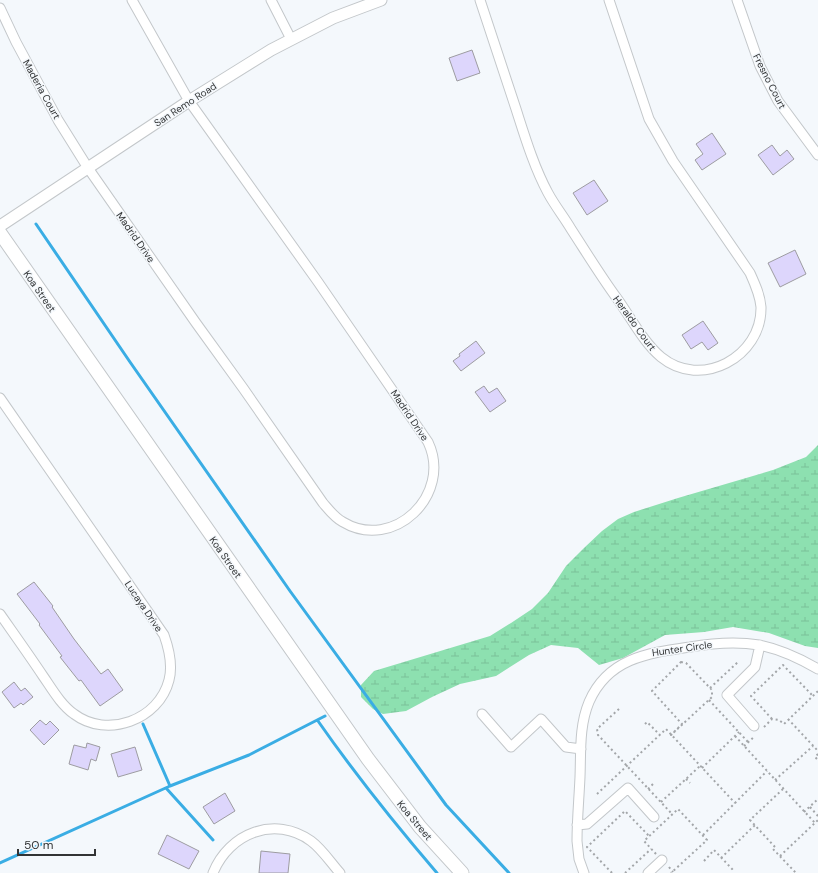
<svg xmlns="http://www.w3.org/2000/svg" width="818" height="873" viewBox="0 0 818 873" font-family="'DM Sans',sans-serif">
  <defs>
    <pattern id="wetland-marsh" width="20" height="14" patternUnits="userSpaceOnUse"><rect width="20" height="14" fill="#8de0b0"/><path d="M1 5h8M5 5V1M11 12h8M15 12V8" fill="none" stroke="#7ac198"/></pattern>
  </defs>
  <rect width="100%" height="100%" fill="#f4f8fc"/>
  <!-- wetland -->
  <path fill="url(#wetland-marsh)" d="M818,445V648L805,646L769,633L733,627L704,632L665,635L623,658L599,665L578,648L551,645L529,655L496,676L460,684L432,697L406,711L383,714L373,709L361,697V685L374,671L490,636L511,623L532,609L548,593L566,566L584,548L602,531L618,519L634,512L678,498L773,470L806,457Z"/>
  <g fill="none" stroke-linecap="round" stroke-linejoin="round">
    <!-- stream -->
    <path stroke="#3aade4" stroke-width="3" d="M36,224L130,362L290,591L446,805L509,873
      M318,721C355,774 395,824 437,873
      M143,724L170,786
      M166,788L213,840
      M0,863L170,786L249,755L325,716"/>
  </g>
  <!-- building -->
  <path fill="#ddd6fc" stroke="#9d9ca1" d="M472,50L480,73L457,81L449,58Z
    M712,133L726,154L702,170L695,160L703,154L696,144Z
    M772,145L780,156L787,150L794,159L773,175L758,155Z
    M594,180L608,201L587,215L573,193Z
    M795,250L806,274L780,287L768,263Z
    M703,321L718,343L708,350L702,342L691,349L682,335Z
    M476,341L485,353L461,371L453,361L460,356L459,354Z
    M484,386L489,393L497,388L506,401L490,412L475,392Z
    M34,582L53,606L52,607L74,639L101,674L108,669L123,690L100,706L81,680L79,681L60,657L62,656L39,625L40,624L17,594Z
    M14,682L21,691L25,688L33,697L23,705L21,703L14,708L2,692Z
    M40,720L46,725L50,721L59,730L44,745L30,730Z
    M87,743L100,747L96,761L91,759L88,770L69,764L74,745L86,748Z
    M135,747L142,770L118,777L111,754Z
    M225,793L235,811L214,824L203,807Z
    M167,835L199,851L189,869L158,854Z
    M261,851L290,854L288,873H259Z"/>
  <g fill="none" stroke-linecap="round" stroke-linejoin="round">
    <!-- minor casing -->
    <g stroke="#c3c7ca" stroke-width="11">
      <path id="minor" d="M271,0L291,39
        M480,0C492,36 504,73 516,109C525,137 534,167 548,193C555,206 564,217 571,229C586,252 600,275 616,297C630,316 643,342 661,357C701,390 762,357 761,307C760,295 755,284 750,273L673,161L649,119L609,0
        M737,0L760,66L778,101L818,155
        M0,8L16,42L58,120L88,168L196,323L243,388L323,503C329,510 335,518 343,522C393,552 453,495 428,442L318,282L189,101L132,0
        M0,398L164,635C169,649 173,665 169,680C159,720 107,739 74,714C61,705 52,689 43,676C29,655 14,634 0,614
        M482,714L511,747L541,719L566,747L581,749
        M754,726L727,695L755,667L760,645
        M577,825L587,824L628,788L654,817
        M213,873C229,833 275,815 311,841C322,849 331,863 340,873
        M584,873L579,859L577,841C577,820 579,799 580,777C581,752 579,726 589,702C608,658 648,653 690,647C713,643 736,641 759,645C780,649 799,658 818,669
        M648,873L662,860"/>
    </g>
    <!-- tertiary casing -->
    <g stroke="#c3c7ca" stroke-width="13">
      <path id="tertiary" d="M0,226L189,101L271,50L333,18L381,0"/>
    </g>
    <!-- secondary casing -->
    <g stroke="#c3c7ca" stroke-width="15">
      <path id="secondary" d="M0,233L368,759L420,827L462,873"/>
    </g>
    <!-- path -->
    <path stroke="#a3a6a9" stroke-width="2" stroke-dasharray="2 3" stroke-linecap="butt" d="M681,662L686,663L712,690V697L671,735L682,724L652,691Z
      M710,688L738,662
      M709,700L748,742
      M619,709L597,729L598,735L672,814
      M772,719L751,696L783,665L813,696
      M788,719L818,751
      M645,724L647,722L660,735
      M764,727L772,719L779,720L784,724L818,691
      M735,736L815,823
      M744,746L755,736
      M818,754L815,757L818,760
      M702,768L739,732
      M686,779L690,783
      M775,780L813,746
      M648,789L655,782
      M783,789L750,820L775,847L773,849L796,873
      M597,794L666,729L735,803
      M661,802L700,766
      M810,807L818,816
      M804,812L818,799
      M703,835L767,771
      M656,854L644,841L678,809L707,840L671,873
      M780,856L818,820
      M721,858L755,825
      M704,861L714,850L734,871
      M669,867L673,872
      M612,873L587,847L625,811L649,836
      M625,873L651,849"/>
    <!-- minor -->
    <use href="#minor" stroke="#fff" stroke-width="9"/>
    <!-- tertiary -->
    <use href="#tertiary" stroke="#fff" stroke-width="11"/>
    <!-- secondary -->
    <use href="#secondary" stroke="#fff" stroke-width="13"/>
  </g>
  <g text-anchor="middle" stroke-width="3" stroke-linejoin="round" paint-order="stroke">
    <!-- street labels -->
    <g font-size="10" fill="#323435" stroke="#f4f8fc">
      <text transform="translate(770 81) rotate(63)" y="4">Fresno Court</text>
      <text transform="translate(42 89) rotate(61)" y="4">Maderia Court</text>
      <text transform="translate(185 104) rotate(-33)" y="4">San Remo Road</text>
      <text transform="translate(136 237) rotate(55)" y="4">Madrid Drive</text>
      <text transform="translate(40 291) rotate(55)" y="4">Koa Street</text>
      <text transform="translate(635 323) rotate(54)" y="4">Heraldo Court</text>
      <text transform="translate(410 415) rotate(56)" y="4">Madrid Drive</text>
      <text transform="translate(226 557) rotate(55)" y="4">Koa Street</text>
      <text transform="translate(144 606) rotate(56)" y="4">Lucaya Drive</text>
      <text transform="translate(682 648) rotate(-8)" y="4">Hunter Circle</text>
      <text transform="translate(415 820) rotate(50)" y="4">Koa Street</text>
    </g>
  </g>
  <!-- scale -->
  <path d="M18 849v6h77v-6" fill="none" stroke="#323435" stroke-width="2"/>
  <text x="24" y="849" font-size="12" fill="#323435" stroke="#f4f8fc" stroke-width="3" paint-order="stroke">50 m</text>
</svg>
